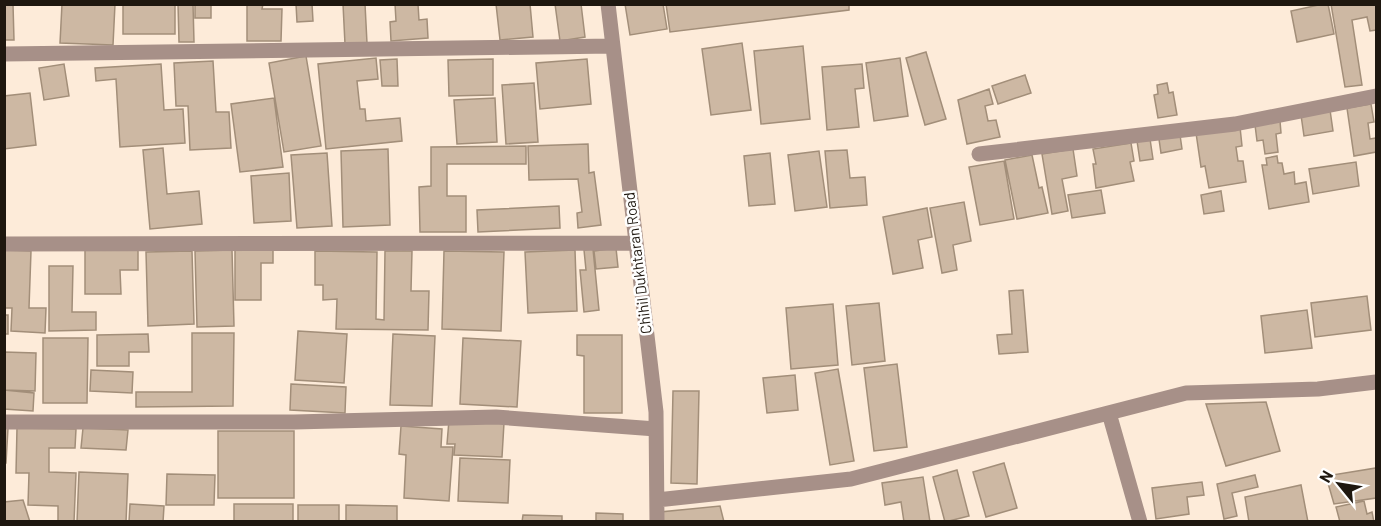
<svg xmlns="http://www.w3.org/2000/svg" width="1381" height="526" viewBox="0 0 1381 526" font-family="Barlow,sans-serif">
  <rect width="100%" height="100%" fill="#fdebd9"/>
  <!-- building -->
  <path fill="#cdb8a3" stroke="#a28e79" stroke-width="1.5" d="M4,4H13L14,40H4Z
    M62,4H115L113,45L60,43Z
    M123,4H175V34H123Z
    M178,4H193L194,42H179Z
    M195,4H211V18H195Z
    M247,4H263L262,9H282L281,41H247Z
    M296,4H312L313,21L297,22Z
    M343,4H365L367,43L345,44Z
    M395,4H418L419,20L427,19L428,38L391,41L390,22L396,21Z
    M496,4H530L533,37L500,40Z
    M555,4H581L585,37L560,41Z
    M625,4H663L667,29L630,35Z
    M666,4H849V10L670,32Z
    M1323,4H1328L1334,34L1297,42L1291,11Z
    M1331,4H1376V30L1370,31L1367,17L1352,20L1362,85L1345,87Z
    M742,43L751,110L711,115L702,49Z
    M803,46L810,119L761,124L754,51Z
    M926,52L946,119L925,125L906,58Z
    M306,56L321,146L284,152L269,63Z
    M376,58L378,79L357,81L360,109H365L366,121L400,118L402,141L326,149L318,64Z
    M900,58L908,116L874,121L866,63Z
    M397,59L398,86H382L380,60Z
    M493,59V95L449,96L448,60Z
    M587,59L591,104L540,109L536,63Z
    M213,61L216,112H229L231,148L190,150L188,106H176L174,63Z
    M64,64L69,96L44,100L39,68Z
    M161,64L164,110L183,109L185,143L120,147L116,79L96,81L95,68Z
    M862,64L864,88L855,89L859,127L827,130L822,67Z
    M1025,75L1031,93L998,104L992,86Z
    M534,83L538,142L506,144L502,85Z
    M1167,83L1169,93L1173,92L1177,115L1158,118L1154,95L1158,94L1157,85Z
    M989,89L993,104L985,106L988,121L996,120L1000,137L967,144L958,100Z
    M30,93L36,145L4,149V96Z
    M274,98L283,167L240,172L231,104Z
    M495,98L497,142L457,144L454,100Z
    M1371,104L1374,122L1368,123L1370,139L1376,138V152L1354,156L1347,108Z
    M1330,110L1333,131L1304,136L1301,115Z
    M1280,121L1281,133L1276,134L1278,152L1265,154L1263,140L1257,141L1255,125Z
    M1240,127L1242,146L1236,147L1238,161H1243L1246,182L1209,188L1205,166L1201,167L1196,133Z
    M1180,135L1182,149L1161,153L1159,139Z
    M1150,139L1153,159L1140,161L1137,141Z
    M1131,143L1134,161L1130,162L1134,181L1096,188L1093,164H1096L1093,149Z
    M588,144L589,173L594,172L601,225L578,228L577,213L582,212L578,179L529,180L528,146Z
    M526,146V164H447V196H466V232H420L419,187L431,186V147Z
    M163,148L167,194L199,191L202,224L150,229L143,150Z
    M388,149L390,225L343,227L341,151Z
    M1073,149L1077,176L1062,179L1068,211L1052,214L1042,154Z
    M847,150L850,178L865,177L867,205L830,208L825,151Z
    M819,151L827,207L795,211L788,155Z
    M327,153L332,226L297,228L291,155Z
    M770,153L775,204L749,206L744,156Z
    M1032,155L1039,188L1042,187L1048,213L1017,219L1005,160Z
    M1277,156L1278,163H1282L1284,174L1294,172L1295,184L1306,182L1309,202L1269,209L1262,165H1267L1266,158Z
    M1004,161L1014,219L980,225L969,167Z
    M1356,162L1359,186L1313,194L1309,169Z
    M289,173L291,221L254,223L251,176Z
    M1101,190L1105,213L1072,218L1068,195Z
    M1221,191L1224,211L1204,214L1201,195Z
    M964,202L971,241L953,245L957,270L942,273L930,208Z
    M559,206L560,228L478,232L477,210Z
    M927,208L932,237L918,240L923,268L893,274L883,217Z
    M138,248V270H120L121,294H85V249Z
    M235,248H273V263H261V300H235Z
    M616,248L618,267L596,269L594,251Z
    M593,249L599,310L584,312L580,270H586L584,250Z
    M4,250L31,251L29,308H46L45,333L11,331L12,308H4Z
    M232,250L234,326L197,327L195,251Z
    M575,250L577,311L528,313L525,252Z
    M192,251L194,324L148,326L146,252Z
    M315,251L377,252L376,319L384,320L385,251H412L411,291H429L428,330L336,329L337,299L323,300V285H315Z
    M444,251L504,252L501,331L442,329Z
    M49,266H73L72,312H96V330L49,331Z
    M1023,290L1028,352L999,354L997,335L1012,334L1009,291Z
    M1367,296L1371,330L1315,337L1311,303Z
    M879,303L885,361L852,365L846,306Z
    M833,304L838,365L791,369L786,308Z
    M1307,310L1312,348L1265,353L1261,316Z
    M4,315H8V334H4Z
    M298,331L347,334L344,383L295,380Z
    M192,333H234L233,406L136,407V392H192Z
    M148,334L149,352H129V366H97V335Z
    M393,334L435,336L432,406L390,405Z
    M577,335H622V413H584V356L577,355Z
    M43,338H88L87,403H43Z
    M463,338L521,341L517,407L460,404Z
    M4,352L36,353L35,391L4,390Z
    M897,364L907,447L874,451L864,368Z
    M838,369L854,461L830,465L815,373Z
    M91,370L133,372L132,393L90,391Z
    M795,375L798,410L767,413L763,378Z
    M291,384L346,387L345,413L290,410Z
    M4,390L34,393L33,411L4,409Z
    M673,391H699L697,484L671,483Z
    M1266,402L1280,451L1226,466L1206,404Z
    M449,420L504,423L502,457L454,455L455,444H447Z
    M401,426L442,429L441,447H453L449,501L404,498L406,455L399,454Z
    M4,428H8L6,463H4Z
    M17,428L76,429L75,448H49V472L76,473L74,522H58V506L28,505L29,473H16Z
    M83,428L128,430L126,450L81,448Z
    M218,431H294V498H218Z
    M460,458L510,460L508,503L458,501Z
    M1004,463L1017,508L986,517L973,472Z
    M1376,468V498L1334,504L1326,476Z
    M957,470L969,516L945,522L933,477Z
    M79,472L128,474L126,522H77Z
    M167,474L215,475L214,505H166Z
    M1255,475L1258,487L1232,493L1237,516L1224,519L1217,484Z
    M923,477L930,522H904L901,502L885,505L882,483Z
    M1202,482L1204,495L1187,497L1189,514L1156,519L1152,488Z
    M1301,485L1308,522H1249L1245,497Z
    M23,500L30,522H4V502Z
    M1364,501L1367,514L1372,512L1374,522H1340L1336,507Z
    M130,504L164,506L163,522H129Z
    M234,504H293V522H234Z
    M298,505H339V522H298Z
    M346,505L397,506V522H346Z
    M720,506L724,522H661L660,512Z
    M596,513L623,514V522H596Z
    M523,515L562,516V522H522Z"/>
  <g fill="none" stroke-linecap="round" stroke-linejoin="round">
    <!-- minor -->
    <path stroke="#a79088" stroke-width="15" d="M608,4L656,412L657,522
      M4,54L613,46
      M979,154L1235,124L1376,96
      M4,244L636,243
      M1109,413L1140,522
      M4,422H294L496,417L656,429
      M657,500L851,479L1186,393L1318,389L1376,382"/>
  </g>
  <g text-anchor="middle" stroke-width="5" stroke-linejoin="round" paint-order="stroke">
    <!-- street labels -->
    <g font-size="15" fill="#1e170f" stroke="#fff">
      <text transform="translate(638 263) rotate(-97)" y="5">Chihil Dukhtaran Road</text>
    </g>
  </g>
  <!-- border -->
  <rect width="1381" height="526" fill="none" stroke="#1e170f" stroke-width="12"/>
  <!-- north arrow -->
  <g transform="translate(1339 484) rotate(300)" stroke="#ffffff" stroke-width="4.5" paint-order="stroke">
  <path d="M0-4.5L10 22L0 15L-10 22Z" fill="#1e170f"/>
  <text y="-9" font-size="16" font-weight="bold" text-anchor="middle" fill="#1e170f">N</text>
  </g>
</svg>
